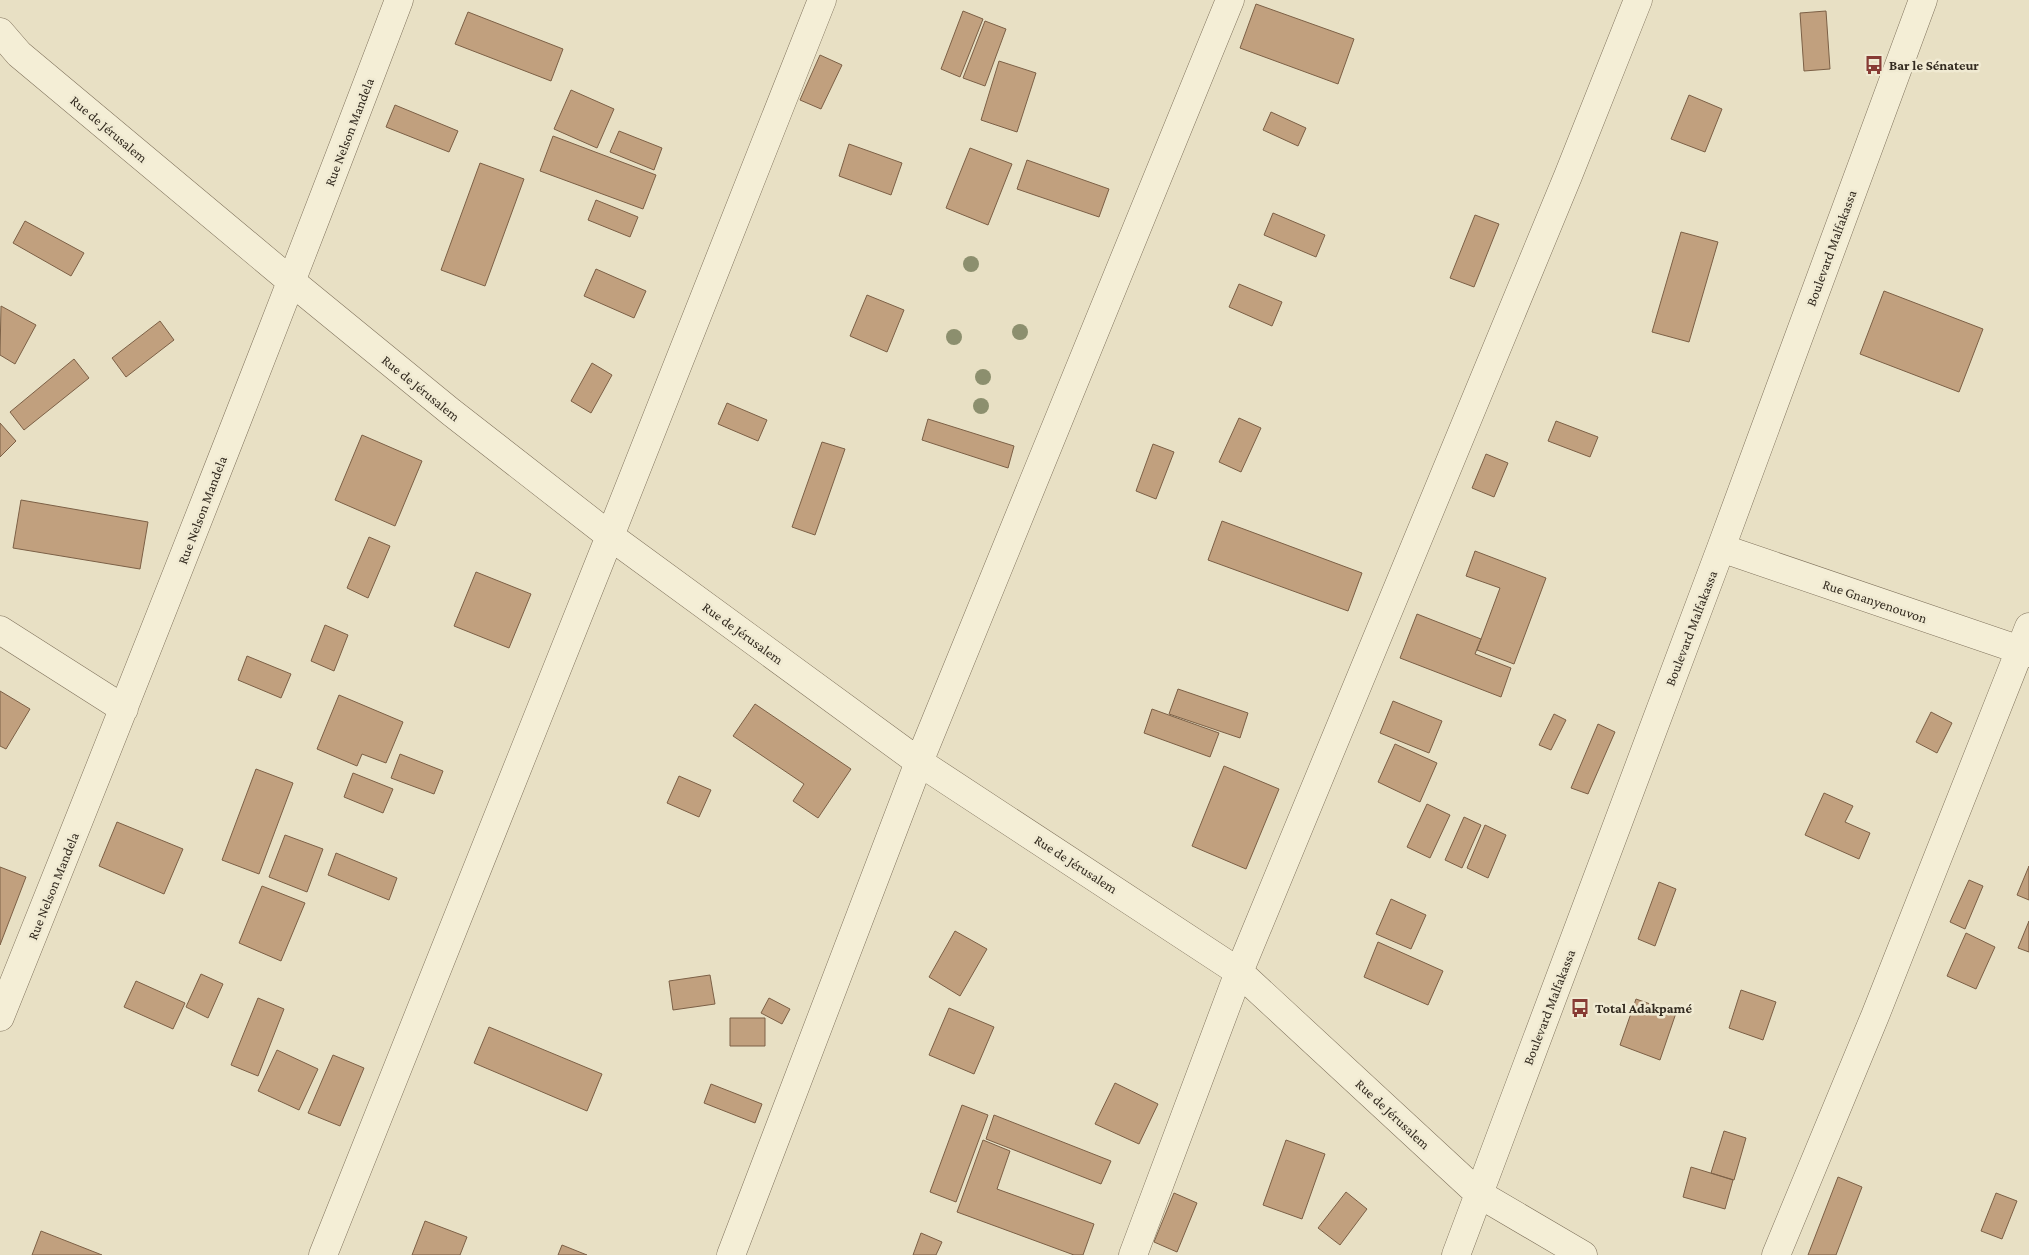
<svg xmlns="http://www.w3.org/2000/svg" width="2029" height="1255" viewBox="0 0 2029 1255" font-family="'Crimson Pro',serif">
  <rect width="100%" height="100%" fill="#e8e0c4"/>
  <!-- building -->
  <path fill="#c1a07e" stroke="#7c6046" d="M1256,4L1354,39L1338,84L1240,48Z
    M963,11L983,19L960,77L941,69Z
    M1826,11L1830,69L1804,71L1800,13Z
    M468,12L563,49L551,81L455,44Z
    M985,21L1006,29L985,86L963,78Z
    M820,55L842,65L821,109L800,100Z
    M999,61L1036,73L1017,132L981,120Z
    M571,90L614,109L597,148L554,129Z
    M1689,95L1722,109L1705,152L1671,139Z
    M395,105L458,131L449,152L386,127Z
    M1271,112L1306,128L1298,146L1263,130Z
    M619,131L662,148L654,170L610,152Z
    M553,136L656,175L643,209L540,171Z
    M849,144L902,163L891,195L839,176Z
    M970,148L1012,164L988,225L946,208Z
    M1027,160L1109,189L1099,217L1017,189Z
    M480,163L524,179L485,286L441,270Z
    M596,200L638,217L630,237L588,220Z
    M1273,213L1325,235L1316,257L1264,235Z
    M1475,215L1499,224L1474,287L1450,278Z
    M25,221L84,253L71,276L13,243Z
    M1681,232L1718,242L1689,342L1652,332Z
    M596,269L646,291L634,318L584,296Z
    M1239,284L1282,302L1272,326L1229,307Z
    M1884,291L1983,329L1959,392L1860,354Z
    M867,295L904,310L887,352L850,336Z
    M1,306L36,325L15,364L0,355Z
    M160,321L174,340L126,377L112,358Z
    M74,359L89,378L24,430L10,412Z
    M592,363L612,375L591,413L571,401Z
    M727,403L767,420L758,441L718,424Z
    M1239,418L1261,428L1241,472L1219,462Z
    M928,419L1014,446L1008,468L922,440Z
    M1556,421L1598,437L1590,457L1548,441Z
    M0,423L16,441L0,457Z
    M362,435L422,461L395,526L335,500Z
    M822,442L845,449L815,535L792,527Z
    M1153,444L1174,452L1156,499L1136,491Z
    M1486,454L1508,463L1494,497L1472,488Z
    M21,500L148,522L140,569L13,548Z
    M1222,521L1362,573L1348,611L1208,560Z
    M369,537L390,546L368,598L347,588Z
    M1475,551L1546,578L1514,664L1477,650L1500,588L1466,576Z
    M476,572L531,594L509,648L454,626Z
    M1417,614L1481,639L1475,654L1511,668L1501,697L1400,658Z
    M325,625L348,635L334,671L311,661Z
    M247,656L291,674L281,698L238,680Z
    M1178,689L1248,713L1240,738L1169,714Z
    M0,691L30,709L6,749L0,746Z
    M339,695L403,722L386,763L362,754L357,766L317,749Z
    M1393,701L1442,721L1429,753L1380,733Z
    M755,704L851,769L818,818L793,801L804,784L733,736Z
    M1152,709L1219,733L1210,757L1144,733Z
    M1931,712L1952,723L1937,753L1916,742Z
    M1554,714L1566,720L1551,750L1539,745Z
    M1598,724L1615,732L1588,794L1571,788Z
    M1395,744L1437,763L1420,802L1378,782Z
    M400,754L443,771L434,794L391,778Z
    M1224,766L1279,789L1246,869L1192,846Z
    M256,769L293,783L259,874L222,860Z
    M353,773L393,789L383,813L344,797Z
    M679,776L711,790L699,817L667,803Z
    M1824,793L1853,806L1845,822L1870,833L1859,859L1805,835Z
    M1427,804L1450,815L1430,858L1407,847Z
    M1464,817L1481,825L1462,868L1445,860Z
    M117,822L183,849L164,894L99,866Z
    M1485,825L1506,835L1488,878L1467,868Z
    M285,835L323,849L307,892L269,877Z
    M336,853L397,878L389,900L328,875Z
    M2029,866V900L2017,895Z
    M0,867L26,877L0,945Z
    M1969,880L1983,886L1965,929L1950,922Z
    M1659,882L1676,889L1655,946L1638,939Z
    M262,886L305,903L281,961L239,943Z
    M1391,899L1426,915L1411,949L1376,934Z
    M2029,921V952L2018,948Z
    M955,931L987,949L960,996L929,977Z
    M1966,933L1995,947L1976,989L1947,976Z
    M1378,942L1443,971L1428,1005L1364,977Z
    M201,974L223,984L208,1018L186,1007Z
    M710,975L715,1004L673,1010L669,981Z
    M136,981L185,1003L173,1029L124,1007Z
    M1741,990L1776,1002L1763,1040L1729,1028Z
    M258,998L284,1009L258,1076L231,1065Z
    M769,998L790,1009L782,1024L761,1013Z
    M1636,999L1676,1013L1660,1060L1620,1045Z
    M949,1008L994,1027L974,1074L929,1055Z
    M730,1018H765V1046H730Z
    M489,1027L602,1074L587,1111L474,1063Z
    M277,1050L318,1069L299,1110L258,1091Z
    M333,1055L364,1068L340,1126L308,1113Z
    M1115,1083L1158,1104L1139,1144L1095,1124Z
    M711,1084L762,1104L755,1123L704,1103Z
    M962,1105L988,1115L956,1202L930,1192Z
    M994,1115L1111,1161L1101,1184L986,1139Z
    M1724,1131L1746,1138L1734,1180L1711,1173Z
    M983,1140L1010,1151L997,1189L1094,1224L1083,1255H1074L957,1212Z
    M1286,1140L1325,1154L1302,1219L1263,1205Z
    M1691,1167L1733,1180L1725,1209L1683,1197Z
    M1838,1177L1862,1187L1836,1255H1808Z
    M1346,1192L1367,1209L1340,1245L1318,1228Z
    M1174,1193L1197,1203L1177,1252L1154,1242Z
    M1996,1193L2017,1201L2002,1239L1981,1231Z
    M425,1221L467,1237L460,1255H412Z
    M41,1231L102,1255H32Z
    M921,1233L942,1242L936,1255H913Z
    M562,1245L587,1255H558Z"/>
  <g fill="none" stroke-linecap="round" stroke-linejoin="round">
    <!-- minor casing -->
    <g stroke="#80735d" stroke-width="29">
      <path id="minor" d="M0,32L19,54L292,282L451,412L610,536L919,762L1239,972L1479,1194L1583,1255
        M1721,548L2029,653
        M0,630L124,709
        M0,1017C136,679 270,341 399,0
        M323,1255L610,536L822,0
        M731,1255L919,762L1230,0
        M1133,1255L1239,972L1568,176L1638,0
        M1456,1255L1721,548L1923,0
        M1776,1255L1875,1016L2029,627"/>
    </g>
    <!-- minor -->
    <use href="#minor" stroke="#f4eed6" stroke-width="28"/>
  </g>
  <!-- trees -->
  <g fill="#8c8f6e">
    <circle cx="971" cy="264" r="8"/>
    <circle cx="1020" cy="332" r="8"/>
    <circle cx="954" cy="337" r="8"/>
    <circle cx="983" cy="377" r="8"/>
    <circle cx="981" cy="406" r="8"/>
  </g>
  <!-- icons -->
  <defs>
    <g id="bus-bare" transform="scale(1.5)"><path d="M-5-6H5V4H4V6H2V4H-2V6H-4V4H-5ZM-3.5-4V0h7V-4ZM-3.5 1.2v1.5H-2V1.2ZM2 1.2v1.5H3.5V1.2Z" fill="#873b34" stroke="#f0ead2" stroke-width="2.5" paint-order="stroke"/></g>
  </defs>
  <g fill-rule="evenodd">
    <use href="#bus-bare" x="1874" y="65"/>
    <use href="#bus-bare" x="1580" y="1008"/>
  </g>
  <g text-anchor="middle" stroke-width="5" stroke-linejoin="round" paint-order="stroke">
    <!-- poi labels -->
    <g font-size="14" font-weight="bold" fill="#322a1f" stroke="#f0ead2" text-anchor="start">
      <text x="1889" y="70">Bar le Sénateur</text>
      <text x="1595" y="1013">Total Adakpamé</text>
    </g>
    <!-- street labels -->
    <g font-size="14" fill="#322a1f" stroke="#f0ead2">
      <text transform="translate(109 129) rotate(40)" y="5">Rue de Jérusalem</text>
      <text transform="translate(349 132) rotate(-69)" y="5">Rue Nelson Mandela</text>
      <text transform="translate(1831 248) rotate(-70)" y="5">Boulevard Malfakassa</text>
      <text transform="translate(421 388) rotate(39)" y="5">Rue de Jérusalem</text>
      <text transform="translate(202 510) rotate(-69)" y="5">Rue Nelson Mandela</text>
      <text transform="translate(1875 601) rotate(19)" y="5">Rue Gnanyenouvon</text>
      <text transform="translate(1691 628) rotate(-69)" y="5">Boulevard Malfakassa</text>
      <text transform="translate(743 633) rotate(36)" y="5">Rue de Jérusalem</text>
      <text transform="translate(1076 864) rotate(33)" y="5">Rue de Jérusalem</text>
      <text transform="translate(53 886) rotate(-68)" y="5">Rue Nelson Mandela</text>
      <text transform="translate(1549 1007) rotate(-69)" y="5">Boulevard Malfakassa</text>
      <text transform="translate(1393 1114) rotate(43)" y="5">Rue de Jérusalem</text>
    </g>
  </g>
</svg>
